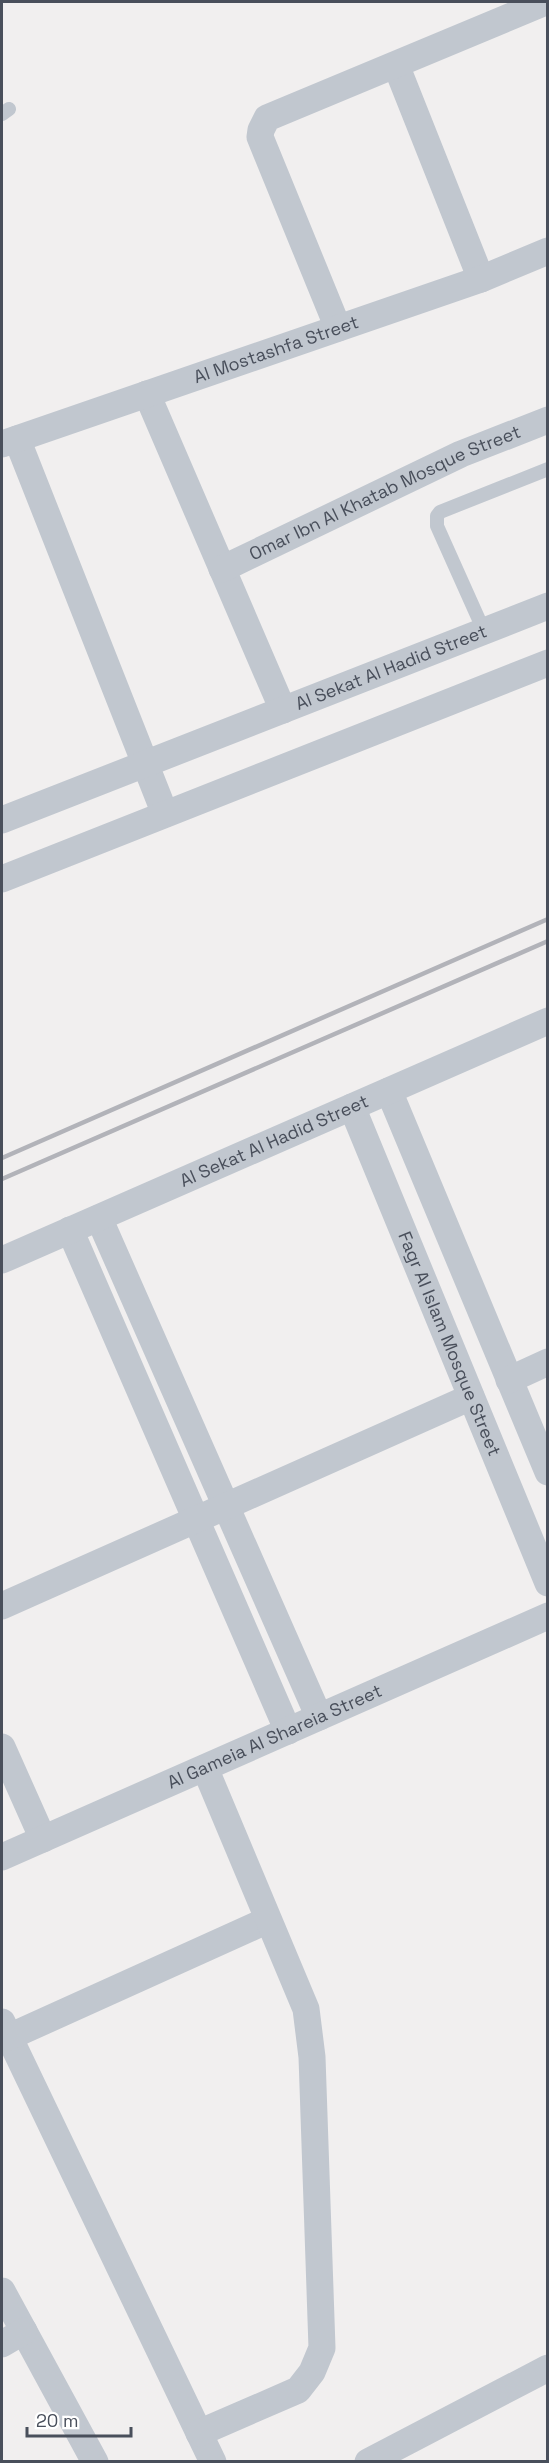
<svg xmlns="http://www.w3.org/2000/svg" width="549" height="2463" viewBox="0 0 549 2463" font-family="'Space Grotesk',sans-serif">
  <rect width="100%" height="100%" fill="#f1efef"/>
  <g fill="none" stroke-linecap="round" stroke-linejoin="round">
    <!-- service -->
    <path stroke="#c1c7cf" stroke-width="14" d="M2,114L9,109
      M484,631L437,526V516L440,512L548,469"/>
    <!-- minor -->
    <g stroke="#c1c7cf" stroke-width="27">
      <path d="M396,65L481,279"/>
      <path d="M338,328L260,137L261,130L267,118L543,3"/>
      <path d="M147,394L283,710"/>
      <path d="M17,439L165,814"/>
      <path id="s1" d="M2,444L481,279L548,251"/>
      <path id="s2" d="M222,569L461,454L548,420"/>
      <path id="s3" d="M2,820L548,606"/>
      <path d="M2,879L548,663"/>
      <path d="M389,1091L548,1472"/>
      <path id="s4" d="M352,1107L548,1583"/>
      <path d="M99,1218L319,1717"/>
      <path d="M70,1230L288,1731"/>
      <path id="s5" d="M2,1260L548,1021"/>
      <path d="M509,1380L548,1362"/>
      <path d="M2,1606L471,1397"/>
      <path d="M2,1747L43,1839"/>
      <path id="s6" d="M2,1857L548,1616"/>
      <path d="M2,2022L213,2462"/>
      <path d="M9,2037L268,1920"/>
      <path d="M2,2291L95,2462"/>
      <path d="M2,2344L24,2331"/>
      <path d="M199,2433L298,2390L312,2372L322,2348L312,2057L306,2009L205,1768"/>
      <path d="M368,2462L548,2368"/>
    </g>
    <!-- rail -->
    <path stroke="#b2b3b9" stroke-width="4.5" d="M2,1158L548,919
      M2,1179L548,941"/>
  </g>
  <g text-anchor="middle" stroke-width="6" stroke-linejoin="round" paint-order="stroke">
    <!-- street labels -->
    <g font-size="18" fill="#494f5b" stroke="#fff">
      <text dy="6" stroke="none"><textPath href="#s1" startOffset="290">Al Mostashfa Street</textPath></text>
      <text dy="6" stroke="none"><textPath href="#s2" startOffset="180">Omar Ibn Al Khatab Mosque Street</textPath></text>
      <text dy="6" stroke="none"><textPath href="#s3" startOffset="418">Al Sekat Al Hadid Street</textPath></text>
      <text dy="6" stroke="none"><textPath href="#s5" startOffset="297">Al Sekat Al Hadid Street</textPath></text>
      <text dy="6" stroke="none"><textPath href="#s4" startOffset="256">Fagr Al Islam Mosque Street</textPath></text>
      <text dy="6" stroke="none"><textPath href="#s6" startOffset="298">Al Gameia Al Shareia Street</textPath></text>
    </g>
  </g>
  <!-- border -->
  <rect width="549" height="2463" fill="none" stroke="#494f5b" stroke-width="6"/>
  <!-- scale -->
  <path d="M27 2427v9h104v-9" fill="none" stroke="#494f5b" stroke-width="3"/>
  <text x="36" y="2427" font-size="18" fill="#494f5b" stroke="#ffffff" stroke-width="4.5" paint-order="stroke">20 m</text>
</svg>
